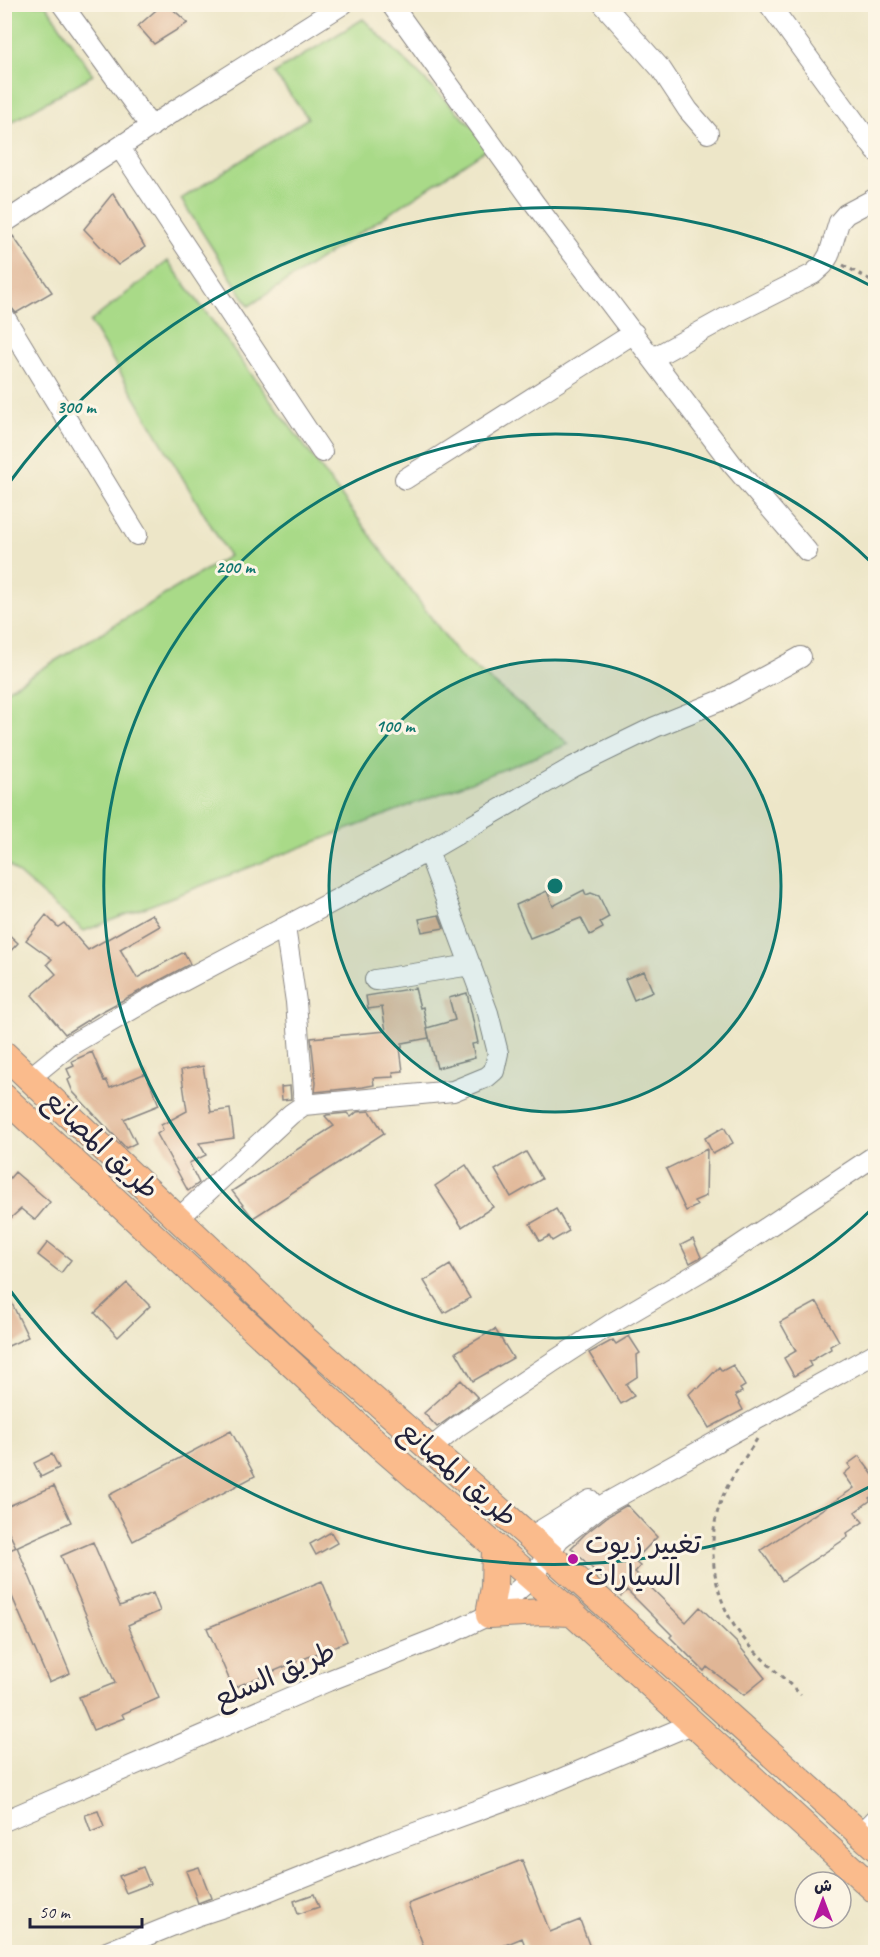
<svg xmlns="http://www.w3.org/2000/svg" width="880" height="1957" viewBox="0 0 880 1957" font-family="Caveat,'Playpen Sans Arabic',sans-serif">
  <rect width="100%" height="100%" fill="#fcf5e5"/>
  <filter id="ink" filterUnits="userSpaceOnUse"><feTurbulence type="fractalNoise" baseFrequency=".0167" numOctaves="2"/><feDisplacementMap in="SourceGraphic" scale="12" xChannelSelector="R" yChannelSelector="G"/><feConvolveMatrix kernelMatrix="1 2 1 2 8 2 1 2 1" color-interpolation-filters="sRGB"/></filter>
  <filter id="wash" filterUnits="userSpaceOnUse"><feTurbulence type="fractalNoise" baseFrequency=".008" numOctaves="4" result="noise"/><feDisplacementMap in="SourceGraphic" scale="24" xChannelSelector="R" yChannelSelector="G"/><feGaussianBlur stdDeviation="1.35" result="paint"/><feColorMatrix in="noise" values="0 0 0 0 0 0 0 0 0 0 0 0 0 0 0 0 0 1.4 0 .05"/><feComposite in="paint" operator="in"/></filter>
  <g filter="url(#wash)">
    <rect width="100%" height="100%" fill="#ede6c8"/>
    <!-- green -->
    <path fill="#a9da88" stroke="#667e62" stroke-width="1.5" d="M5,4L46,5L93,75L5,126Z
      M363,19L492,146L249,306L181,199L308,118L274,73Z
      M168,261L458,654L569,744L84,931L5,862V691L229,556L90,322Z"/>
    <g id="blocks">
      <!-- building -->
      <path fill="#e0b696" d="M163,4H167L188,23L154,44L138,26Z
        M113,193L145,247L118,265L84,229Z
        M13,236L52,292L16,313L10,306L4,304V243Z
        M584,890L586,895L591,893L599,896L609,917L600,922L603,928L590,935L581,918L530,938L516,905L547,891L553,906Z
        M152,914L160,926L120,949L137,978L184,952L190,964L99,1013L65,1034L32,995L56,974L47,964L52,959L26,940L46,915L58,927L64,923L88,950Z
        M439,915L444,928L422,932L419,919Z
        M4,930L18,943L4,958Z
        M644,971L653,992L634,1000L625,979Z
        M415,988L420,1008L423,1007L427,1028L455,1020L449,998L467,993L478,1043L472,1044L475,1058L437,1068L427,1029L429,1038L402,1043V1048H400L403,1071L393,1072L394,1077L373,1078L374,1085L363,1087L315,1092L316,1083L311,1038L386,1031L382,1007L368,1009L366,996Z
        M92,1052L104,1081L106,1080L110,1088L146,1073L159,1105L124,1119L136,1143L126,1148L73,1092L68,1080L71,1078L67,1069L74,1066L72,1061Z
        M203,1066L211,1112L230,1109L234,1138L199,1143L206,1155L189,1163L199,1183L188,1191L157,1134L163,1130L161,1125L187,1111L181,1070Z
        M290,1086L291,1099L282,1100L281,1087Z
        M370,1111L384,1133L253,1218L232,1191L334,1126L325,1116L327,1115L347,1113L351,1117L357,1112Z
        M724,1127L733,1143L713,1154L705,1138Z
        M707,1149L706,1196L694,1201L697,1206L686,1211L666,1169Z
        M526,1152L542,1179L511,1197L495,1170Z
        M466,1165L493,1207L462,1227L435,1186Z
        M15,1172L50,1202L35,1220L21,1209L4,1224V1185Z
        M556,1209L569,1231L552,1241L549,1236L540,1241L530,1224Z
        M693,1239L701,1257L690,1263L681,1245Z
        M48,1242L71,1260L61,1273L38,1255Z
        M450,1265L470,1298L444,1313L424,1281Z
        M127,1283L150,1306L118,1337L95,1313Z
        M4,1287L28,1337L4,1348Z
        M817,1302L839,1341L830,1346L831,1349L809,1362L811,1366L794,1376L784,1358L796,1351L780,1322Z
        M495,1329L513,1358L473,1381L456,1352Z
        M629,1336L640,1353L637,1355L638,1376L626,1384L634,1396L621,1404L589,1353L613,1340L616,1344Z
        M733,1365L745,1386L740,1389L742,1392L735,1395L743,1410L709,1428L689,1394L696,1387L699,1388L719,1367L722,1371Z
        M461,1380L478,1398L437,1427L424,1413Z
        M231,1431L255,1476L133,1541L109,1495Z
        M52,1454L59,1468L41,1477L34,1463Z
        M859,1456L876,1479V1493L869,1498L871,1500L855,1512L863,1522L847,1533L848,1537L782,1581L761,1550L854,1488L844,1474L851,1468L848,1464Z
        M54,1486L71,1522L16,1547L4,1522V1508Z
        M627,1505L657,1537L634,1561L640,1566L635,1572L686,1622L700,1607L737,1643L765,1678L744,1695L707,1667L704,1671L670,1637L672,1635L627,1590L621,1596L571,1548L585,1534L608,1516Z
        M331,1532L337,1543L316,1555L310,1544Z
        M93,1542L120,1606L153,1593L160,1611L128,1625L159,1698L122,1714L124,1718L93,1730L79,1697L115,1683L61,1556Z
        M17,1547L70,1673L49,1682L4,1578V1552Z
        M322,1581L347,1641L233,1688L207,1628Z
        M98,1811L104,1827L91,1832L85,1815Z
        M522,1860L550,1932L580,1920L592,1953H528L522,1938L486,1953H426L408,1904Z
        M143,1867L150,1884L126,1893L119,1876Z
        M199,1867L211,1898L198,1903L186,1871Z
        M314,1894L319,1907L298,1914L294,1901Z"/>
    </g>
  </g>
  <g filter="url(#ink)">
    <use href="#blocks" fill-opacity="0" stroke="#888482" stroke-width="1.5"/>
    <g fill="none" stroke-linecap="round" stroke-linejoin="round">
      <!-- minor casing -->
      <g stroke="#888482" stroke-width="22">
        <path id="minor" d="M62,4L151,127
          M391,4L535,204L732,464L807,551
          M603,4L661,69L688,110L708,133
          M769,4L876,151
          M120,148L322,452
          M4,223L171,113L343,4
          M4,316L137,535
          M653,358L727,317L813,274L823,265L829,255L839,222L846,214L876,198
          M405,479L634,333
          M375,980L471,965
          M31,1077L69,1046L153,997L428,851L573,767L655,727L722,700L801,657
          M304,1105L453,1091L487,1077L494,1071L498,1053L488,1013L428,851
          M178,1219L291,1114L304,1105L296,1002L285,927
          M430,1449L458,1426L551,1363L614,1322L703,1270L876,1155
          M530,1537L590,1500
          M4,1821L328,1681L453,1632L489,1615L532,1578L559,1539L601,1506L876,1353
          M861,1834L876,1819
          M107,1952L196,1916L248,1899L385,1844L549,1784L692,1724"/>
      </g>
      <!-- major casing -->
      <g stroke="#888482" stroke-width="28">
        <path id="major" d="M4,1054L304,1338L530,1537L876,1848
          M4,1097L380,1446L572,1613L876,1891
          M495,1547L494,1587L489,1615L543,1612L572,1613"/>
      </g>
      <!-- path -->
      <path stroke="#888482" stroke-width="3" stroke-dasharray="4.5 4.5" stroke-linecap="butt" d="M843,265L876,283
        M757,1439C744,1460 726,1483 719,1507C706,1547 714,1600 740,1634C757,1656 781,1675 801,1695"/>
      <!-- minor -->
      <use href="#minor" stroke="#fff" stroke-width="20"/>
      <!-- major -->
      <use href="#major" stroke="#fabb8c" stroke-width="26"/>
    </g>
  </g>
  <!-- distance rings -->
  <circle cx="555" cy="886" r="226" fill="#0f766e" fill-opacity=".12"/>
  <g fill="none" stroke="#0f766e" stroke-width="3">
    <circle cx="555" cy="886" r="226"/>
    <path d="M875 1206A452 452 0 1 1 875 566"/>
    <path d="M873 1485A678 678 0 0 1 6 1285M6 487A678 678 0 0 1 873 287"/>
  </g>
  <!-- markers -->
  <circle fill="#b5179e" stroke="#fcf5e5" stroke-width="2" cx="573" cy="1559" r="6"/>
  <g text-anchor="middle" stroke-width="6" stroke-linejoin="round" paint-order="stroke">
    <!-- street labels -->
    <g font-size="28" fill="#22223b" stroke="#fcf5e5">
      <text transform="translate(102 1144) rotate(43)" y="10">طريق المصانع</text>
      <text transform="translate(459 1473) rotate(41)" y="10">طريق المصانع</text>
      <text transform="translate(274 1674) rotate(-23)" y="10">طريق السلع</text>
    </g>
    <!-- poi labels -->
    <g font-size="28" fill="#22223b" stroke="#fcf5e5" text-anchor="start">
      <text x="585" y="1553">تغيير زيوت<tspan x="585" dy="32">السيارات</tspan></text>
    </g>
  </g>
  <circle cx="555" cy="886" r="9" fill="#0f766e" stroke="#fcf5e5" stroke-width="3"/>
  <g font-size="18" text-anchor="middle" font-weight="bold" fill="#0f766e" stroke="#fcf5e5" stroke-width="6" stroke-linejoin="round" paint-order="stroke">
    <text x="76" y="413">300 m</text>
    <text x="235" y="573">200 m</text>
    <text x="395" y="732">100 m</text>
  </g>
  <!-- margin -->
  <rect width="880" height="1957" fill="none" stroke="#fcf5e5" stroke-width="24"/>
  <!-- north arrow -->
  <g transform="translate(823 1900)"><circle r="28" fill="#fcf5e5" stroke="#a5a1a1" stroke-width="1.5"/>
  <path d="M0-4.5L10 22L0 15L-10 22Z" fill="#b5179e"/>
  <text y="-9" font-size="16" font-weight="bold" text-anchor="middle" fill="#22223b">ش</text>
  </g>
  <!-- scale -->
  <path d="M30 1918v9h112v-9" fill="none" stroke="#22223b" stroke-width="3"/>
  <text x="39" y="1918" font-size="18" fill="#22223b" stroke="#fcf5e5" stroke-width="4.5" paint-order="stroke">50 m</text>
</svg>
